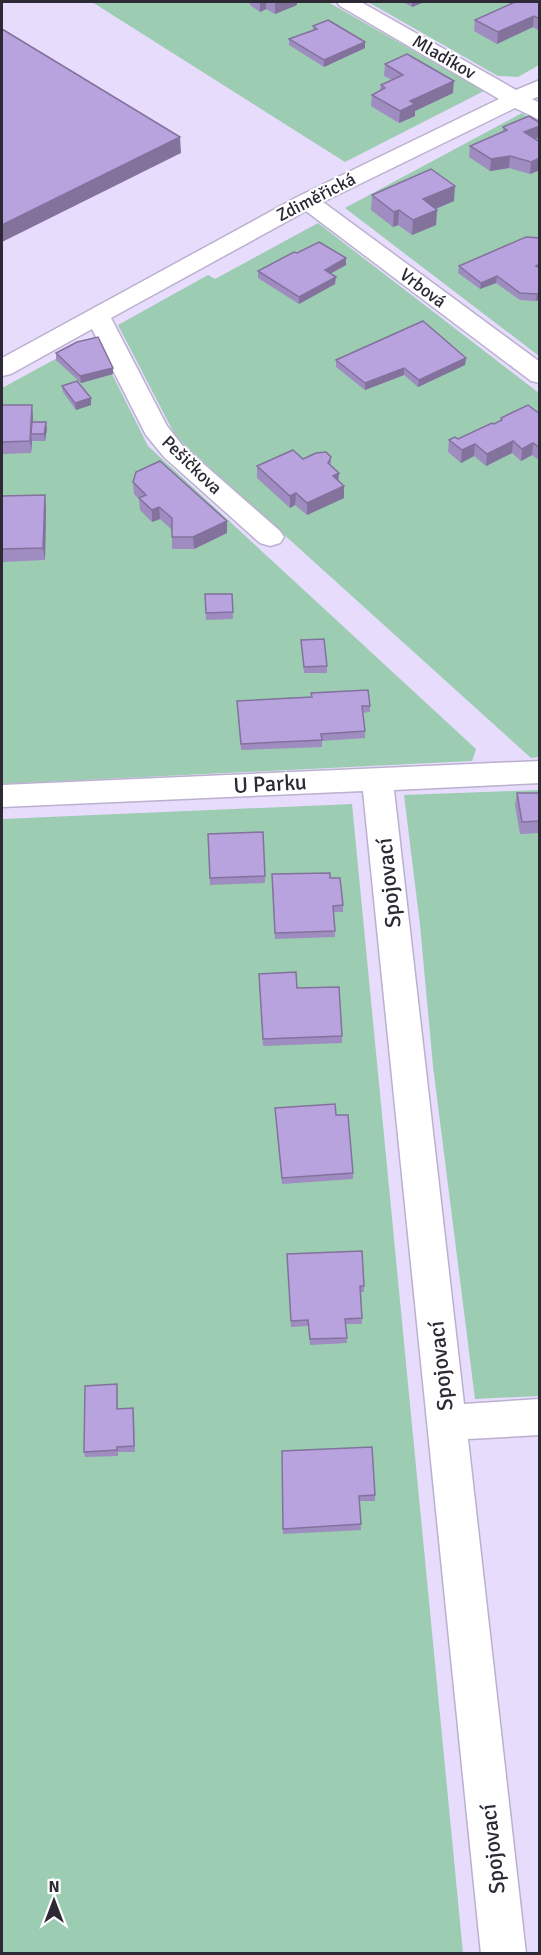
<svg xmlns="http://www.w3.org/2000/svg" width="541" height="1955" viewBox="0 0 541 1955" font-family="Signika,sans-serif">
  <rect width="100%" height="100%" fill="#e8dcfd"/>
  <!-- green -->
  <path fill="#9cccb2" d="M92,2H328L484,91L345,162Z
    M368,2H539V65L518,77L498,76Z
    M522,113L539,124V356L345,208Z
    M318,223L539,393V757L531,758L176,437L118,325L208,275L215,279Z
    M94,338L148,446L476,749L472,761L2,784V388Z
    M539,790V1396L475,1399L433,1066L420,925L404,795Z
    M352,804L463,1953H2V819Z"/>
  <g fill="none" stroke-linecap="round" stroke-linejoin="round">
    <!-- street casing -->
    <g stroke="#bbb0cf" stroke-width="3">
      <path id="street" d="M337,2H361L516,90L540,80V96L532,99L540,103V120L515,108L323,202L540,362V383L531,381L306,211L111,318L167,426L182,445L280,531L284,537L280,543L270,546L260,543L164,457L146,435L92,329L11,374L2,376V358L299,196L499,99L340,6Z
        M540,761V783L394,790L464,1404L540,1399V1435L468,1439L526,1954H481L363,791L2,807V785Z"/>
    </g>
    <!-- street -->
    <use href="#street" fill="#fff" fill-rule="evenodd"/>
  </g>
  <!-- wall -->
  <path fill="#9f8cc0" d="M250,2H297V5L275,14L266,9L260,12L250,5Z
    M403,2H424L412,7Z
    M540,2L539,31L533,27L497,44L474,31L475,20Z
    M313,26L365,42V48L324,67L289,45V39L313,30Z
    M385,64L453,93L415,111V116L399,123L371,106L372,95L380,90L381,85L392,80L384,76Z
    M540,123V137L535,139L540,142V170L530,174L509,168L490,171L469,157L470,146L503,131V127Z
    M372,195L454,201L436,209L437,210L436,225L412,235L398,225L393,227L371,210Z
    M540,238V299L536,301L520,300L496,283L480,289L458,273L459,266Z
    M297,253L346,265L330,274L335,284L299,304L258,278V271Z
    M56,353L113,368V374L81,383L56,360Z
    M466,358L465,365L418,387L404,375L365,390L336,367V360Z
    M62,386L91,405L76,410L63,392Z
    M2,405L33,417V422H46L47,429L45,441H32L31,453L3,454L2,469Z
    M540,414V461L532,455L521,461L512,453L486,466L474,456L461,463L448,452L449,440L458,439L494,424L500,421L501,418Z
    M331,457V466L339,481L344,498L307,515L295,505L290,508L257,478V466L303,459Z
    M133,482L227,521V533L194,549H172V530L160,519L152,522L140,510L139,499L134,494Z
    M2,496L46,507L45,560L2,562Z
    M205,594L233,612V619L206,620Z
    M301,640L327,666V673H304Z
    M311,693L370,706V712L362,713L365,731V738L322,741V747L241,750L237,701L311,697Z
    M517,793H540V833L520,834L515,805Z
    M208,834L265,876V883L210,885Z
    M272,874L330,878L343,905V912H333L335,937L275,939Z
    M259,974L342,1036V1043L263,1046Z
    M275,1108L336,1115L353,1173V1179L282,1184Z
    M287,1254L364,1286V1292H360L362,1324H346L347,1343L310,1345L308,1326L291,1327Z
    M117,1384L118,1409L134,1414L135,1452H118V1456L85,1457L84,1452Z
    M282,1451L375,1495V1501H359L361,1530L283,1534Z"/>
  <!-- shaded-wall -->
  <path fill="#82729c" d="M260,2H266V9L260,12Z
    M277,2H297V5L275,14V3Z
    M412,2H424L412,7Z
    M534,16L533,27L497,44L498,32Z
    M365,42V48L324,67V60Z
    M454,81L453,93L415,111V116L399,123L400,111L410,101Z
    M540,126V137L523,144L524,132Z
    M180,137L181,153L2,242V225Z
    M510,156L509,168L490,171L491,159Z
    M540,158V170L530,174L531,162Z
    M455,186L454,201L423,214V199Z
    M399,210L398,225L393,227L394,212Z
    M437,210L436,225L412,235L413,220Z
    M346,258V265L324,277L325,270Z
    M497,276L496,283L480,289L481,283Z
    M336,277L335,284L299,304V297Z
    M540,293V299L536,301L537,294Z
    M466,358L465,365L418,387L419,380Z
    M113,368V374L81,383L80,376Z
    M404,368V375L365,390V383Z
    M91,398V405L76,410L75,403Z
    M32,405L33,417L32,434H31L32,441L31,453L30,441Z
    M46,422L47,429L45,441L44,434Z
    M513,441L512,453L486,466L487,454Z
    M2,443L3,454L2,469Z
    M533,443L532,455L521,461L522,449Z
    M475,444L474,456L461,463L462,450Z
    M339,473L338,485L333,476Z
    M344,486V498L307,515V503Z
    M296,493L295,505L290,508V496Z
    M45,495L46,507L45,560L43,548Z
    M159,507L160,519L152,522V510Z
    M227,521V533L194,549L193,537Z"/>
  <!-- building -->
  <path fill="#b9a3df" stroke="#82729c" stroke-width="1.5" d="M515,2H540V19L534,16L498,32L475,20Z
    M328,20L365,42L324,60L289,39L317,29L313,26Z
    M2,29L180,137L2,225Z
    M407,54L454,81L410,101L415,104L400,111L372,95L385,88L381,85L403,75L385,64Z
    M529,116L540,123V126L524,132L540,142V158L531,162L510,156L491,159L470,146L507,130L503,127Z
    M431,169L455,186L423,199L437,210L413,220L399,210L394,212L372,195Z
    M526,237L540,238V264L536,266L540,268V293L537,294L520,293L497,276L481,283L459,266Z
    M319,242L346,258L325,270L336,277L299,297L258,271L294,252L297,253Z
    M423,321L466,358L419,380L404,368L365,383L336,360Z
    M98,337L113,368L80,376L56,353L77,342Z
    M77,381L91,398L75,403L62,386Z
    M2,405H32L30,441L2,442Z
    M528,405L540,414V448L533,443L522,449L513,441L487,454L475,444L462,450L449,440L455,437L458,439L492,423L494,424L502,420L501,418Z
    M32,422H46L44,434H31Z
    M293,450L303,459L316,453L326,452L331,457L328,463L339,473L333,476L344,486L307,503L296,493L290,496L257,466Z
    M160,461L227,521L193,537H172V518L159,507L152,510L139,498L146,495L133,482L136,472Z
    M45,495L43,548L2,549V496Z
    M205,594H232L233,612L206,613Z
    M324,639L327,666L304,667L301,640Z
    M368,690L370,706H362L365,731L321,734L322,740L241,744L237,701L312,697L311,693Z
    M517,793H540V821L522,822Z
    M263,832L265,876L210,878L208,834Z
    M330,873V878H340L343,905L333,906L335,931L275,933L272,874Z
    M296,972L297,988L339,987L342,1036L263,1039L259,974Z
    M335,1104L336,1115H348L353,1173L282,1178L275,1108Z
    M362,1251L364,1286H360L362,1318L345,1319L347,1338L310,1339L308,1320L291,1321L287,1254Z
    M117,1384V1409L133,1408L134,1446L117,1447V1450L84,1452L85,1386Z
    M372,1447L375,1495L359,1496L361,1524L283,1529L282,1451Z"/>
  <g text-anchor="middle" stroke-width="4.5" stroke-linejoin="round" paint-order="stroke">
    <!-- far-street labels -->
    <g font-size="18" fill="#2d2935" stroke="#fff">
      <text transform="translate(444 57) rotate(30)" y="6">Mladíkov</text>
      <text transform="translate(316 197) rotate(-27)" y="6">Zdiměřická</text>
      <text transform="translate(423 288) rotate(37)" y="6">Vrbová</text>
      <text transform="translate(192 465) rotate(44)" y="6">Pešičkova</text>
    </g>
    <!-- street labels -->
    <g font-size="22" fill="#2d2935" stroke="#fff">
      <text transform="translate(270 783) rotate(-3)" y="8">U Parku</text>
      <text transform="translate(388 883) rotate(-96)" y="8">Spojovací</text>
      <text transform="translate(440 1366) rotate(-96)" y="8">Spojovací</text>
      <text transform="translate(492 1849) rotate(-96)" y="8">Spojovací</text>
    </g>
  </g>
  <!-- border -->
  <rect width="541" height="1955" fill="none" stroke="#2d2935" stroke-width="6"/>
  <!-- north arrow -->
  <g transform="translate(54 1901)" stroke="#ffffff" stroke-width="4.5" paint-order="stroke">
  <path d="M0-4.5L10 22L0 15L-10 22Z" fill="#2d2935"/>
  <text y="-9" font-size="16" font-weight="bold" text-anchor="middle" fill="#2d2935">N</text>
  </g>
</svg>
